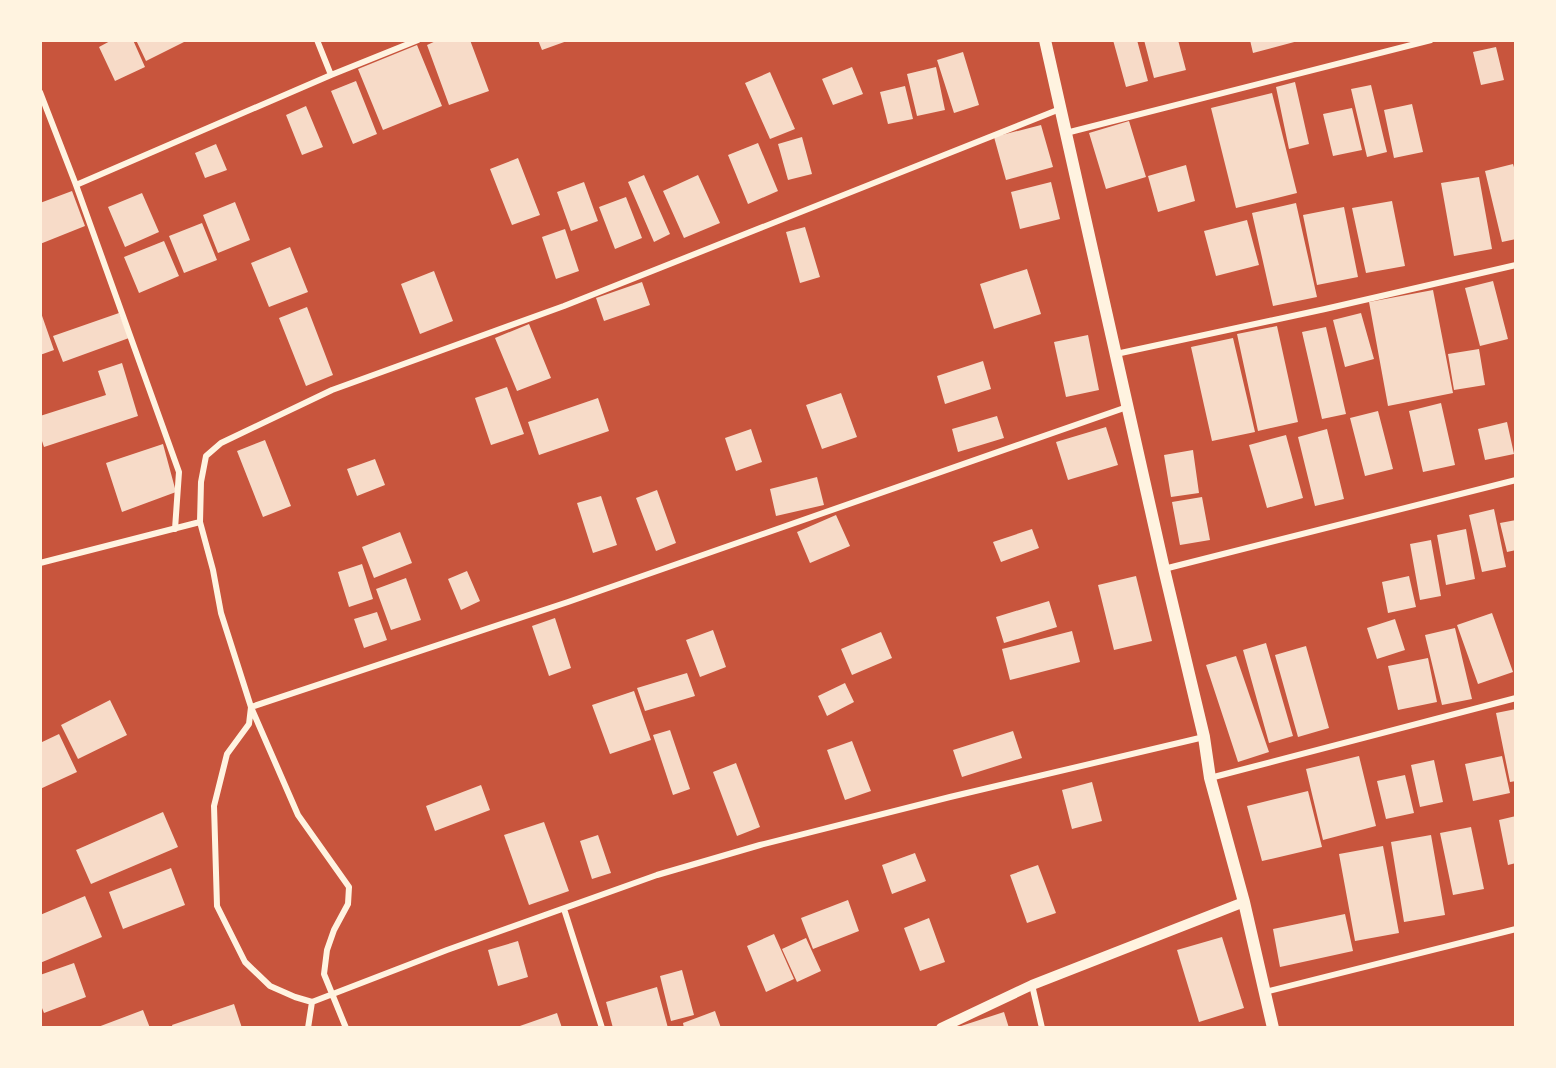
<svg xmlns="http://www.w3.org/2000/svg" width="1556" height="1068" viewBox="0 0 1556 1068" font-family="Inter,sans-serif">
  <rect width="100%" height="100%" fill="#c8553d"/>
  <!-- building -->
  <path fill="#f7dbc8" d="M112,40H133L145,67L115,81L99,47Z
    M136,40H188L146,61Z
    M438,40H470L489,91L449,105L427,45Z
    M538,40H567V41L542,50Z
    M1113,40H1137L1148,81L1126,87Z
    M1144,40H1178L1186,70L1154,78Z
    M1250,40H1298V41L1253,53Z
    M417,45L442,106L383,130L358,69Z
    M1496,47L1504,80L1481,85L1473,52Z
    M963,52L979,105L954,113L937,60Z
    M852,67L863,94L833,105L822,79Z
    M936,67L945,110L917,116L907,74Z
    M770,72L795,129L770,139L745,83Z
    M356,81L377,134L353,144L331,91Z
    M1295,82L1309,144L1289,149L1276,87Z
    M1371,85L1387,152L1367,157L1351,89Z
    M905,86L913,119L888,124L880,92Z
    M1272,93L1297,193L1236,208L1211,108Z
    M1412,104L1423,152L1394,158L1384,110Z
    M306,106L323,147L302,155L286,115Z
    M1352,108L1362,150L1333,156L1323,114Z
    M1129,121L1146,177L1106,189L1089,133Z
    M1041,125L1053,167L1006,180L994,137Z
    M802,137L812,174L788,180L778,144Z
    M758,143L778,191L748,204L728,155Z
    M216,144L227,170L205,178L195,153Z
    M518,158L540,215L512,225L490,169Z
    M1513,164L1516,174V239L1502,242L1485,171Z
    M1186,165L1195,201L1158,212L1148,176Z
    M644,175L670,234L654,242L628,182Z
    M698,175L720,223L684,238L663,191Z
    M1479,177L1492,249L1454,256L1441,183Z
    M584,182L598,221L571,231L557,192Z
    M1051,182L1060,219L1020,229L1011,192Z
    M72,191L85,226L40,244V203Z
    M142,193L159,232L125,247L108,207Z
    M626,197L642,238L615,249L599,207Z
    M1392,201L1405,266L1366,273L1352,208Z
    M235,202L250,240L218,253L203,215Z
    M1296,203L1317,297L1273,306L1252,213Z
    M1344,207L1358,277L1317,285L1303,215Z
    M1247,220L1259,265L1216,276L1204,231Z
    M202,223L217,260L184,273L169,236Z
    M805,227L820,277L800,283L786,232Z
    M565,229L579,271L556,279L542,237Z
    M164,241L179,276L139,293L124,257Z
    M290,247L308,292L269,307L251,263Z
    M1027,269L1041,314L994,329L980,284Z
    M434,271L453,321L420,334L401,284Z
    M1493,281L1508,339L1480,346L1465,288Z
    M642,282L650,305L604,321L596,298Z
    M1433,290L1453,393L1388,406L1369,302Z
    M307,307L333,375L306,386L279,318Z
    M40,310L54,350L40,355Z
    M119,313L129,338L63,362L53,336Z
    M1361,313L1374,359L1345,367L1333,320Z
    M529,324L551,378L517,391L495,338Z
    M1277,326L1298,422L1258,431L1237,334Z
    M1326,327L1346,414L1322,419L1302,332Z
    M1088,335L1099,390L1066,397L1054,342Z
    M1233,338L1255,432L1212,441L1191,347Z
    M1479,349L1485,385L1454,390L1448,354Z
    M983,361L991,389L945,404L937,376Z
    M122,363L138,416L44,447L40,435V416L106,395L98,371Z
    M507,387L524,434L491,445L475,398Z
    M841,393L857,437L822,449L806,405Z
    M598,398L609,431L539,455L528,422Z
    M1441,403L1455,465L1423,472L1409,411Z
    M1378,411L1393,469L1365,476L1350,418Z
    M997,416L1004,438L958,452L952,429Z
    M1507,422L1514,454L1485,460L1478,429Z
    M1106,427L1118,465L1068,480L1056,442Z
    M751,429L762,462L736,471L725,438Z
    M1327,429L1344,499L1315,506L1298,437Z
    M1286,435L1303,498L1267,508L1249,445Z
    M265,440L291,506L263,517L237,451Z
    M163,444L176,492L122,512L106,463Z
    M1193,450L1199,493L1171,497L1164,455Z
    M375,459L385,485L357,496L347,469Z
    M817,477L824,505L776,516L770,489Z
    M657,490L676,543L656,551L636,498Z
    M601,496L617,545L593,553L577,503Z
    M1202,497L1210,540L1180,545L1172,502Z
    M1494,509L1506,567L1482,572L1469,515Z
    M836,515L850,546L810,563L797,532Z
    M1516,520V550L1507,552L1500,523Z
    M1032,529L1039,548L1001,562L993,542Z
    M1466,529L1475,579L1446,585L1437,535Z
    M400,532L412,563L374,578L362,547Z
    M1431,540L1441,596L1420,600L1410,544Z
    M362,564L373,599L349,607L338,572Z
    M467,571L480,601L461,610L448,579Z
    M1136,576L1152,641L1114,650L1098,585Z
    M1409,576L1416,607L1388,613L1382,582Z
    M406,578L421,620L391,630L376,589Z
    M1049,601L1057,627L1004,643L996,617Z
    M377,612L387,640L364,648L354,619Z
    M1492,613L1513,672L1478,684L1457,625Z
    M555,618L571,668L549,676L532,626Z
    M1395,619L1405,650L1377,659L1367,628Z
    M1455,628L1472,699L1442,705L1425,635Z
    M713,630L726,667L700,677L686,640Z
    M1072,631L1080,662L1010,680L1002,649Z
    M881,632L892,658L852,675L841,649Z
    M1266,643L1293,736L1269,743L1243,650Z
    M1306,646L1329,728L1298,737L1275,655Z
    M1236,656L1269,752L1238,762L1206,665Z
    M1428,658L1437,702L1398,710L1388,666Z
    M687,673L695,696L645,711L637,688Z
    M845,683L854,702L827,716L818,696Z
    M634,691L651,740L610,754L592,705Z
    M110,700L127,735L78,759L61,725Z
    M1516,709V781L1510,782L1496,713Z
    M670,730L690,789L673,795L653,735Z
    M1013,731L1022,758L962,777L953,750Z
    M59,734L77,772L40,789V743Z
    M852,741L871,791L845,800L827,750Z
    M1359,756L1376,826L1323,840L1306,769Z
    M1502,756L1510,793L1473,801L1465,764Z
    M1434,760L1443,802L1420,807L1411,765Z
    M736,763L760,827L737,836L713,772Z
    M1405,775L1414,813L1386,819L1377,781Z
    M1092,782L1102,821L1072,829L1062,790Z
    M481,785L490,810L435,831L426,806Z
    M1308,791L1322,847L1262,861L1247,806Z
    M163,812L178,847L91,884L76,850Z
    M1516,816V863L1508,865L1499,820Z
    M544,822L569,891L529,905L504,835Z
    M1471,827L1484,889L1453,895L1440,833Z
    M598,835L611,873L592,879L580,841Z
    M1431,835L1445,915L1404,922L1391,842Z
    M1383,846L1399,933L1355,941L1339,854Z
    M915,853L926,881L892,894L882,865Z
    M1038,865L1056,913L1027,923L1010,875Z
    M171,868L185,905L123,929L109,892Z
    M85,896L102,937L40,963V915Z
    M848,900L859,931L813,949L801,918Z
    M1345,914L1353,951L1280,967L1273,929Z
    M929,918L945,962L920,971L904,928Z
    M774,934L794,979L766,992L747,946Z
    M1222,937L1244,1008L1199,1022L1177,950Z
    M806,938L821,971L797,982L782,949Z
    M518,941L528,977L498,986L488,950Z
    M74,963L86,997L44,1013L40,1003V975Z
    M682,970L694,1015L671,1021L660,976Z
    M657,987L668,1028H613L606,1002Z
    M234,1004L242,1028H173L172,1025Z
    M143,1010L150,1028H98V1027Z
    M715,1011L721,1028H684L683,1023Z
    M1004,1012L1009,1028H958V1027Z
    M557,1013L562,1028H517V1027Z"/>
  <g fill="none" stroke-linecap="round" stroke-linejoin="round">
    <!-- minor -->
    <path stroke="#fff3e0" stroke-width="6" d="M317,40L331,75
      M40,92L76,185L179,472L175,529
      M1066,133L1431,40
      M76,185L331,75L418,40
      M1116,354L1325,309L1516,265
      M1127,407L568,602L251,707L249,724L227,754L214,806L217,906L245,962L270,986L295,997L312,1002L447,950L657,875L760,845L950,797L1204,737
      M40,563L200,522
      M1164,569L1516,480
      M1210,778L1516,698
      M564,909L602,1028
      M1032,985L1042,1028
      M1265,992L1516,929
      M308,1028L312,1002
      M346,1028L324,974L327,950L334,930L348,904L349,887L298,815L251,707L221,613L213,570L200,522L201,482L206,456L221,443L332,390L564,306L1060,109"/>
    <!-- tertiary -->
    <path stroke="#fff3e0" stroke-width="10" d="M941,1028L1032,985L1244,902"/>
    <!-- secondary -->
    <path stroke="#fff3e0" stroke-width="12" d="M1045,40L1164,569L1204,737L1210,778L1244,902L1273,1028"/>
  </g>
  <!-- border -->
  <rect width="1556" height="1068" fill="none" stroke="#fff3e0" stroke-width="84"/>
</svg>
